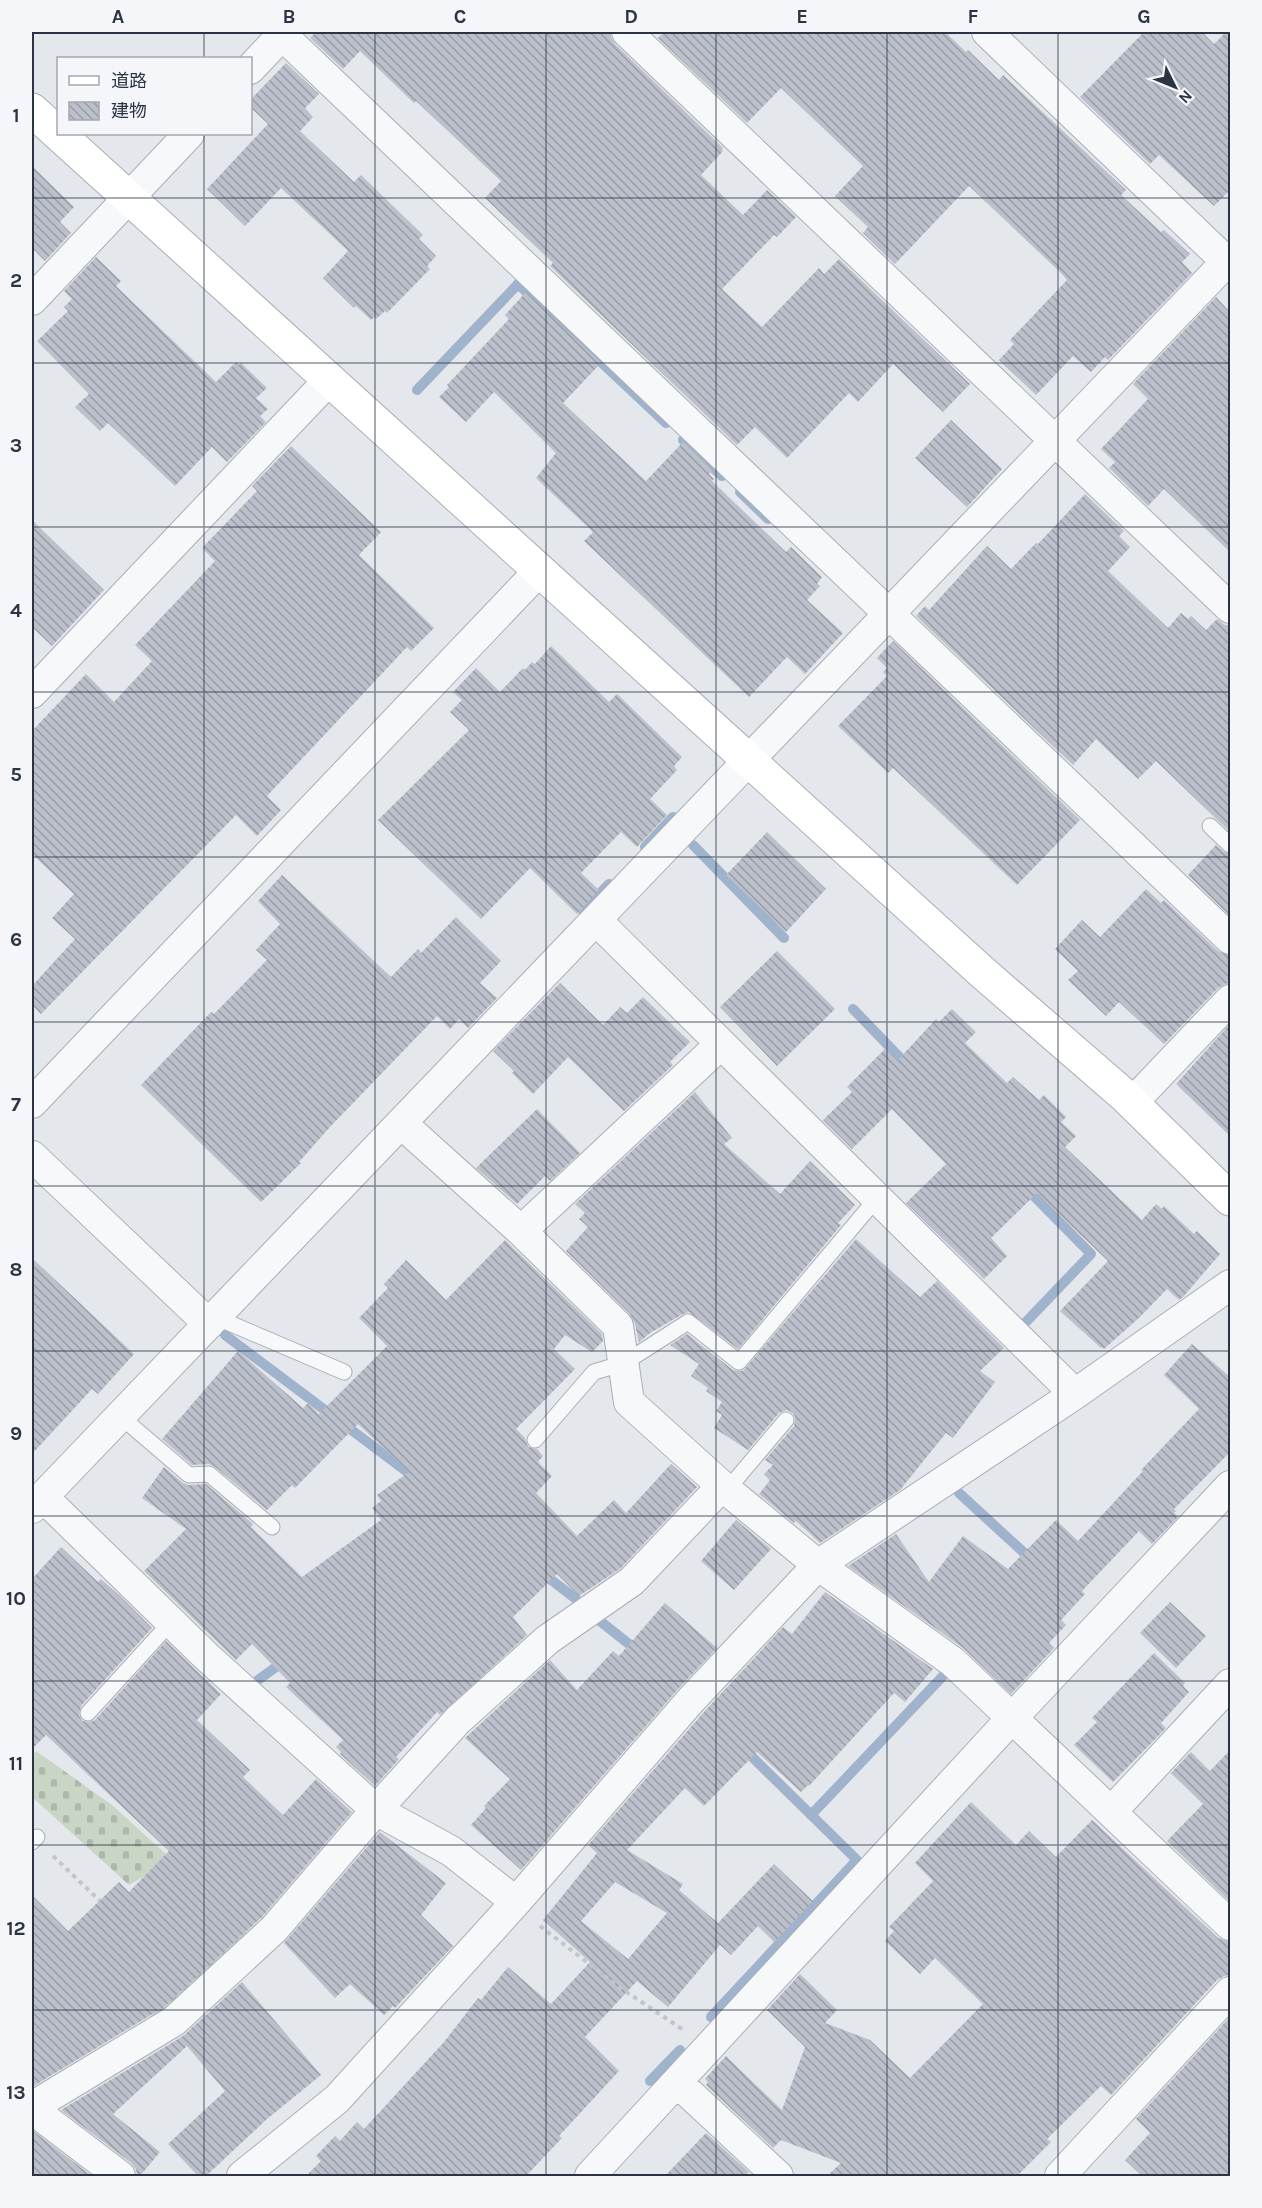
<svg xmlns="http://www.w3.org/2000/svg" width="1262" height="2208" viewBox="0 0 1262 2208" font-family="Karla,'Noto Sans JP',sans-serif">
  <defs>
    <pattern id="cemetery-stones" width="16" height="16" patternUnits="userSpaceOnUse" patternTransform="scale(1.5)"><rect width="16" height="16" fill="#c9d6c5"/><path d="M2 7V4a2 2 0 0 1 4 0v3zM10 15v-3a2 2 0 0 1 4 0v3z" fill="#adb8ab"/></pattern>
    <pattern id="building-back-hatch" width="6" height="6" patternUnits="userSpaceOnUse" patternTransform="scale(1.5)"><rect width="6" height="6" fill="#bbc0ca"/><path d="M-1 5l2 2M0 0l6 6M5-1l2 2" fill="none" stroke="#989da6"/></pattern>
  </defs>
  <rect width="100%" height="100%" fill="#e4e7ec"/>
  <!-- cemetery -->
  <path fill="url(#cemetery-stones)" d="M36,1751L112,1805L233,1915L247,1934L157,2020L148,2009L146,1875L129,1885L32,1797V1756Z"/>
  <g fill="none" stroke-linecap="round" stroke-linejoin="round">
    <!-- stream -->
    <path stroke="#9fb4cc" stroke-width="10" d="M417,390L518,284L666,423
      M683,440L722,476
      M740,492L768,519
      M693,845L784,938
      M645,847L673,817
      M583,911L609,884
      M853,1009L909,1067
      M1024,1186L1091,1254L1024,1324
      M225,1335L418,1480
      M959,1493L1033,1561
      M541,1572L576,1599
      M600,1621L639,1652
      M258,1680L287,1659
      M811,1815L943,1676
      M711,2017L857,1860L742,1747
      M650,2081L680,2050"/>
  </g>
  <!-- building -->
  <path fill="url(#building-back-hatch)" fill-rule="evenodd" d="M316,32H610L611,37L615,44L723,148L722,150L723,151L701,175L743,215L767,190L796,217L777,237L774,235L722,289L762,327L819,268L824,274L839,259L970,384L943,412L893,364L858,402L849,393L787,458L755,427L737,445L550,266L553,263L485,198L501,181L416,101L414,103L360,51L343,69L310,38Z
    M664,32H945L966,52L968,50L999,80L1003,75L1126,190L1121,195L1161,232L1164,230L1190,254L1182,262L1192,273L1108,360L1105,357L1091,372L1073,356L1036,395L999,360L1014,344L1010,340L1067,280L1062,274L969,186L895,264L863,233L868,227L835,196L863,166L781,88L747,123L658,38Z
    M1144,32H1202L1214,44L1226,32H1230V190L1214,206L1159,155L1150,164L1080,97Z
    M286,63L319,94L305,108L313,117L300,131L354,182L361,175L423,235L419,239L436,256L427,266L430,269L387,313L385,311L376,319L374,317L371,320L356,306L354,308L323,278L348,251L281,188L245,226L207,189L268,124L250,107V100Z
    M32,166L74,207L60,222L71,233L45,261L33,249L32,251Z
    M96,257L121,281L116,286L216,382L236,362L239,365L241,363L267,388L256,398L268,409L260,416L266,422L227,462L212,447L175,486L108,423L100,431L75,407L89,394L37,341L68,311L64,307L72,299L64,291Z
    M526,292L601,363L563,403L646,481L683,442L713,470L709,474L714,479L712,481L786,552L791,547L822,577L817,584L820,586L807,600L843,633L805,674L787,657L749,697L584,541L593,532L536,478L556,453L494,392L466,422L439,397L449,387L447,385L509,319L505,315Z
    M1216,297L1230,312V552L1164,489L1148,506L1109,468L1115,462L1101,449L1148,399L1133,384Z
    M951,420L1002,469L967,507L915,458Z
    M291,446L381,532L359,555L434,628L411,651L407,647L267,796L281,810L257,836L236,815L41,1014L32,1005V986L75,939L52,918L74,894L32,854V731L86,674L114,702L152,661L135,645L215,561L202,548L257,491L252,486Z
    M1085,494L1124,531L1119,536L1130,547L1108,571L1168,628L1181,613L1188,619L1191,616L1206,630L1217,619L1225,625H1230V832L1156,761L1138,779L1096,739L1073,765L916,616L925,606L929,610L987,546L1011,569L1036,543L1038,544Z
    M32,520L104,590L52,646L32,627Z
    M893,641L1080,820L1017,885L893,768L888,773L838,726L887,676L883,672L887,668L877,658Z
    M551,646L609,702L617,694L682,757L674,766L677,770L650,799L667,815L637,847L621,832L581,873L599,890L577,914L530,868L481,919L378,820L469,730L450,712L462,700L453,692L476,668L500,692L523,668L525,670L532,662L535,664Z
    M767,832L826,889L786,932L726,875Z
    M1216,845L1224,852L1230,854V916L1188,875Z
    M282,875L391,977L418,949L421,953L456,917L501,961L480,983L497,998L468,1028L459,1019L450,1029L437,1016L330,1127L299,1162L301,1163L261,1202L141,1085L211,1012L214,1014L267,960L256,950L280,924L258,901Z
    M1146,889L1161,903L1164,900L1218,951L1230,956V983L1225,984L1218,988L1164,1044L1119,1002L1106,1016L1068,980L1078,971L1055,949L1082,920L1100,937Z
    M777,951L835,1009L777,1066L720,1007Z
    M560,983L603,1025L620,1007L627,1013L643,997L690,1042L670,1062L673,1065L624,1111L568,1057L533,1094L512,1073L514,1071L493,1051Z
    M952,1009L976,1032L965,1043L1007,1083L1013,1077L1039,1100L1044,1095L1066,1117L1061,1122L1076,1136L1065,1147L1142,1220L1156,1204L1162,1209L1164,1206L1194,1234L1197,1231L1220,1254L1183,1297L1179,1300L1167,1289L1140,1317L1104,1349L1102,1347L1101,1348L1060,1311L1108,1261L1037,1193L991,1238L1007,1256L984,1279L906,1203L946,1164L892,1109L852,1149L823,1120L852,1092L847,1087L885,1049L897,1061L936,1019L939,1022Z
    M1230,1024V1136L1176,1084Z
    M695,1092L732,1138L724,1144L780,1194L810,1161L855,1205L838,1223L841,1225L738,1349L689,1312L683,1314L650,1333L639,1342L635,1324L630,1314L566,1251L588,1227L579,1219L585,1213L575,1204Z
    M537,1109L580,1153L550,1181L545,1176L517,1204L476,1168Z
    M856,1239L920,1297L937,1281L1004,1348L980,1371L995,1382L953,1438L946,1433L900,1490L820,1543L796,1521L794,1523L759,1494L770,1480L764,1474L773,1465L765,1460L794,1426L795,1417L793,1413L787,1410L779,1413L748,1450L714,1428L722,1415L716,1411L722,1402L706,1391L708,1388L691,1376L699,1364L670,1345L687,1334L733,1370L743,1371Z
    M505,1240L602,1334L603,1341L592,1352L565,1335L554,1349L575,1369L516,1429L525,1438L528,1447L537,1449L543,1456L538,1462L552,1476L536,1493L577,1536L614,1500L626,1513L671,1464L697,1487L621,1568L579,1596L557,1574L513,1617L527,1635L440,1715L437,1712L396,1757L399,1759L375,1786L340,1754L341,1752L336,1747L343,1740L286,1687L290,1683L252,1644L236,1660L144,1571L186,1529L142,1498L164,1467L183,1483L189,1485L206,1484L253,1524L251,1527L302,1577L381,1520L372,1508L381,1501L377,1495L409,1472L358,1424L295,1488L292,1485L267,1510L215,1467L209,1464L192,1465L162,1439L238,1351L303,1408L308,1403L319,1414L387,1346L359,1318L388,1288L384,1284L406,1260L446,1300Z
    M32,1258L134,1354L98,1394L92,1389L32,1454Z
    M1192,1344L1230,1377V1452L1174,1509L1176,1511L1174,1513L1178,1517L1152,1544L1139,1531L1082,1591L1085,1594L1061,1620L1066,1625L1049,1643L1054,1648L1011,1694L963,1648L848,1566L896,1534L929,1582L963,1536L1008,1569L1056,1520L1078,1541L1143,1471L1141,1470L1199,1409L1164,1375Z
    M736,1520L771,1549L734,1590L701,1561Z
    M61,1547L98,1582L101,1579L120,1596L152,1628L81,1706L79,1715L82,1721L90,1722L95,1720L166,1641L221,1694L197,1720L250,1770L243,1777L283,1815L316,1779L352,1812L262,1917L164,2007L32,2087V1895L68,1931L119,1882L129,1892L169,1851L46,1735L32,1749V1579Z
    M825,1592L933,1669L905,1702L894,1693L809,1786L808,1785L801,1792L757,1752L704,1806L685,1788L627,1850L683,1884L679,1890L718,1923L774,1864L813,1901L774,1942L758,1926L731,1955L720,1945L668,2007L637,1981L585,2037L619,2071L559,2136L562,2138L526,2176H306L321,2161L316,2156L335,2136L340,2141L357,2122L364,2129L444,2042L478,1998L481,2000L508,1967L551,2004L590,1962L543,1920L597,1853L588,1845L704,1712L783,1627L792,1634ZM615,1882L667,1913L628,1959L581,1921Z
    M1170,1602L1206,1636L1176,1668L1140,1633Z
    M665,1603L717,1648L678,1689L521,1870L471,1825L486,1808L484,1806L510,1779L465,1738L550,1660L577,1690L613,1651L619,1656Z
    M1154,1653L1185,1683L1183,1686L1189,1692L1161,1723L1166,1728L1113,1782L1074,1745L1097,1722L1092,1718Z
    M1230,1750V1902L1167,1841L1203,1804L1171,1773L1191,1752L1210,1771Z
    M971,1802L1016,1845L1029,1831L1056,1857L1092,1820L1218,1938L1230,1942V1975L1224,1976L1217,1980L1111,2095L1101,2086L1047,2139L1051,2142L1017,2176H827L841,2163L781,2140L773,2148L706,2085L708,2082L705,2079L726,2056L782,2110L805,2047L767,2010L800,1974L837,2010L825,2023L870,2040L910,2078L983,2004L935,1958L920,1974L885,1941L894,1931L889,1927L933,1881L915,1863Z
    M380,1832L446,1883L421,1915L453,1946L395,2008L393,2006L384,2015L350,1984L335,1998L284,1943Z
    M242,1982L321,2075L267,2119L206,2176H198L168,2144L225,2091L187,2046L113,2114L160,2152L140,2176H137L136,2169L130,2162L61,2110L183,2036Z
    M1230,2017V2176H1142L1125,2160L1150,2133L1136,2119Z
    M32,2130L92,2176H32Z
    M706,2133L749,2172L745,2176H665Z"/>
  <g fill="none" stroke-linecap="round" stroke-linejoin="round">
    <!-- lane casing -->
    <g stroke="#a9aeb7" stroke-width="17">
      <path id="lane" d="M1210,826L1230,845
        M215,1317L344,1372
        M120,1416L189,1475L209,1474L272,1527
        M535,1440L594,1372L624,1363L688,1322L739,1362L877,1198
        M727,1490L786,1420
        M88,1713L171,1622
        M32,1842L37,1837"/>
    </g>
    <!-- street casing -->
    <g stroke="#a9aeb7" stroke-width="32">
      <path id="street" d="M627,32L1230,608
        M987,32L1230,265
        M282,35L1230,939
        M250,69L285,32
        M32,300L189,134
        M32,693L329,380
        M596,920L1075,1394
        M32,1103L539,571
        M1132,1103L1230,1000
        M401,1123L521,1231L618,1326L629,1402L722,1486L818,1565L953,1662L1230,1925
        M32,1156L209,1324
        M521,1231L721,1044
        M43,1497L206,1656L376,1810L451,1851L516,1902
        M32,1508L1230,258
        M1111,1812L1230,1684
        M678,2083L778,2176
        M32,2107L174,2021L274,1929L376,1810L458,1720L547,1640L632,1581L722,1486
        M32,2109L120,2176
        M242,2176L337,2099L516,1902L691,1700L818,1565L1075,1394L1230,1285
        M590,2176L1012,1718L1230,1486
        M1060,2176L1230,1992"/>
    </g>
    <!-- secondary casing -->
    <g stroke="#a9aeb7" stroke-width="35">
      <path id="secondary" d="M32,110L982,972L1125,1096L1230,1199"/>
    </g>
    <!-- path -->
    <path stroke="#c2c5cb" stroke-width="4" stroke-dasharray="4.5 4.5" stroke-linecap="butt" d="M53,1856L100,1901
      M540,1926L619,1987L682,2029"/>
    <!-- lane -->
    <use href="#lane" stroke="#f7f8fa" stroke-width="15"/>
    <!-- street -->
    <use href="#street" stroke="#f7f8fa" stroke-width="30"/>
    <!-- secondary -->
    <use href="#secondary" stroke="#fff" stroke-width="33"/>
  </g>
  <!-- grid -->
  <path fill="none" stroke="#2b3445" stroke-width="1.5" stroke-opacity="0.55" d="M204,32V58M375,32V2176M546,32V2176M716,32V2176M887,32V2176M1058,32V2176M204,134V2176M32,198H1230M32,363H1230M32,527H1230M32,692H1230M32,857H1230M32,1022H1230M32,1186H1230M32,1351H1230M32,1516H1230M32,1681H1230M32,1845H1230M32,2010H1230"/>
  <!-- border -->
  <rect width="1262" height="2208" fill="none" stroke="#f4f6f9" stroke-width="66"/>
  <!-- legend -->
  <rect x="57" y="57" width="195" height="78" fill="#f4f6f9" stroke="#a4a8b1" stroke-width="1.5"/>
  <rect x="69" y="76" width="30" height="9" fill="#ffffff" stroke="#a4a8b1" stroke-width="1.5"/>
  <text x="111" y="87" font-size="18" fill="#2b3445">道路</text>
  <rect x="69" y="102" width="30" height="18" fill="url(#building-back-hatch)" stroke="#a4a8b1" stroke-width="1.5"/>
  <text x="111" y="117" font-size="18" fill="#2b3445">建物</text>
  <!-- north arrow -->
  <g transform="translate(1175 87) rotate(133)" stroke="#f4f6f9" stroke-width="4.5" paint-order="stroke">
  <path d="M0-4.5L10 22L0 15L-10 22Z" fill="#2b3445"/>
  <text y="-9" font-size="16" font-weight="bold" text-anchor="middle" fill="#2b3445">N</text>
  </g>
  <rect x="33" y="33" width="1196" height="2142" fill="none" stroke="#2b3445" stroke-width="2"/>
  <g font-size="20" text-anchor="middle" font-weight="bold" fill="#2b3445">
    <text x="118" y="23">A</text>
    <text x="289" y="23">B</text>
    <text x="460" y="23">C</text>
    <text x="631" y="23">D</text>
    <text x="802" y="23">E</text>
    <text x="973" y="23">F</text>
    <text x="1144" y="23">G</text>
    <text x="16" y="122">1</text>
    <text x="16" y="287">2</text>
    <text x="16" y="452">3</text>
    <text x="16" y="617">4</text>
    <text x="16" y="781">5</text>
    <text x="16" y="946">6</text>
    <text x="16" y="1111">7</text>
    <text x="16" y="1276">8</text>
    <text x="16" y="1440">9</text>
    <text x="16" y="1605">10</text>
    <text x="16" y="1770">11</text>
    <text x="16" y="1935">12</text>
    <text x="16" y="2099">13</text>
  </g>
</svg>
